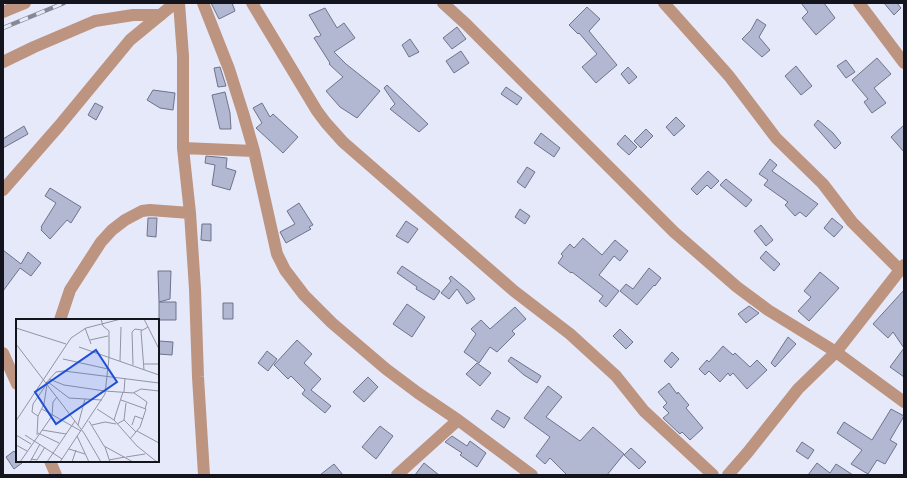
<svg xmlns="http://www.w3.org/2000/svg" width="907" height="478" viewBox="0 0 907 478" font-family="'Space Grotesk',sans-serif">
  <rect width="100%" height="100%" fill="#e6e9fa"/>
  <!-- building -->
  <path fill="#b2b7d2" stroke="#6f738c" d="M211,3H232L235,11L219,19Z
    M801,3H824L835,18L816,35L802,18L808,12Z
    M884,3H897L901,8L894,15Z
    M587,7L600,19L589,31L617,65L596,83L582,67L597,54L579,33L578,34L569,25Z
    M325,8L337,28L344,23L355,38L334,52L346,64L380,91L357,118L340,107L326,91L343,77L329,64L330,63L314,38L317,36L318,37L321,35L309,15Z
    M757,19L766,25L759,37L770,50L762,57L742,39L751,30Z
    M457,27L466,39L452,49L443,38Z
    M410,39L419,52L409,57L402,45Z
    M461,51L469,63L454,73L446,61Z
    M877,58L891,74L874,88L886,103L872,113L864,102L868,99L852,80Z
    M846,60L855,72L846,78L837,66Z
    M796,66L812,86L801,95L785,76Z
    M220,67L226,86L218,87L214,68Z
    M628,67L637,77L629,84L621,74Z
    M387,85L428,124L419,132L390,109L395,104L384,88Z
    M506,87L522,98L517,105L501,94Z
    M153,90L175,93L173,110L160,108L147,100Z
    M225,92L230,113L231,129H220L212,95Z
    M95,103L103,107L96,120L88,115Z
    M262,103L270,117L273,114L298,137L283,153L256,128L262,123L253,108Z
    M676,117L685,126L674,136L666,127Z
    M818,120L833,133L841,143L835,149L814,125Z
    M904,125V152L891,137Z
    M24,126L28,134L3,148V139Z
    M646,129L653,136L641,148L634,141Z
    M541,133L560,148L554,157L534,143Z
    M625,135L637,147L629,155L617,144Z
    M206,156L227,158L226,168L236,171L230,190L212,185L215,165L205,163Z
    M770,159L777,165L772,171L818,204L806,217L800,212L795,216L785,205L788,202L764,185L768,180L759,174Z
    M527,167L535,172L525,188L517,182Z
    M708,171L719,181L711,189L707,185L697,195L691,189Z
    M726,179L752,200L746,207L720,185Z
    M50,188L81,207L71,223L67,220L50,239L41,230L42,228L41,227L56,203L45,196Z
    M299,203L313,225L309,227L311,229L286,243L280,232L295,224L287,211Z
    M520,209L530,216L525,224L515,217Z
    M148,218H157L156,237L147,236Z
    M832,218L843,227L834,237L824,228Z
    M406,221L418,229L408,243L396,236Z
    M202,224H211V241L201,240Z
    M761,225L773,240L766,246L754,231Z
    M583,238L602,255L615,240L628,251L620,261L614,256L599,275L619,291L606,307L599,301L603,296L572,272L571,273L558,263L563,256L561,254L570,244L574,248Z
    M3,250L21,264L28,252L41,263L31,276L20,268L3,291Z
    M766,251L780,264L774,271L760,258Z
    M402,266L440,291L434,300L416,289L417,287L397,273Z
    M649,268L661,278L655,286L654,285L637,305L620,291L626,284L633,289Z
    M158,271H171L170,299L159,302Z
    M820,272L839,288L809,321L798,311L811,297L804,291Z
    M451,276L469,291L475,299L467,304L457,289L449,299L441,293L451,281L449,278Z
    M904,290V348L893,332L888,338L873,324Z
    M159,302H176V320H159Z
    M223,303H233V319H223Z
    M407,304L425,317L412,337L393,324Z
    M749,306L759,313L746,323L738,314Z
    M515,307L526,319L512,331L515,334L497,352L490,347L479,363L464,352L476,334L471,329L481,320L490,329Z
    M620,329L633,342L626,349L613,336Z
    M788,337L796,344L775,367L771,363Z
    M297,340L312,354L304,363L321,379L311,390L331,406L325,413L302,394L305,390L291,376L288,379L274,365Z
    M159,341L173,342L172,355L158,354Z
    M723,346L733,355L735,353L750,367L757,360L767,370L747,389L733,373L730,376L728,373L720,382L709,371L705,375L699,369L707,360L709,362Z
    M904,348V377L890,367Z
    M267,351L277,359L268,371L258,363Z
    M672,352L679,359L671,368L664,361Z
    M511,357L541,376L537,383L524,375L508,361Z
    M477,363L491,373L480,386L466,374Z
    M368,377L378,387L364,402L353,392Z
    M669,383L677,394L678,392L689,405L686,408L703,428L690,440L682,432L680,434L663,418L669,413L663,407L667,403L658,392Z
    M548,386L562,397L546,417L580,441L593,427L624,454L607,475H567L550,458L545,464L536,456L550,437L524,418Z
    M891,409L904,416L890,440L897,444L885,464L877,460L868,474L851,464L862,450L837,433L844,422L872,440Z
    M497,410L510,418L504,428L491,419Z
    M380,426L393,436L376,459L362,447Z
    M452,436L467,446L470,441L486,453L477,467L460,455L462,453L445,442Z
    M802,442L814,450L808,459L796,451Z
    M631,448L646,462L639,469L624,455Z
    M14,451L17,455V461H21L22,463L14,469L6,457Z
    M424,463L439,475H415Z
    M817,463L830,473L836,464L853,475H808Z
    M334,464L343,475H320Z"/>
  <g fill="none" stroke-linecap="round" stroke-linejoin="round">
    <!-- minor -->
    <path stroke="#bd9480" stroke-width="12" d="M179,3L183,56V148L190,213L195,289L198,377L204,475
      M203,3L229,69L243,113L254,151L277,254L285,270L304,295L332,323L386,369L418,393L458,420L532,475
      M252,3L317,111L326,123L343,142L514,291L570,334L616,376L644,411L713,475
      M443,3L466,24L674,232L737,287L768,310L836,352L904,402
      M664,3L729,76L776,138L823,184L852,222L900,270
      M859,3L904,63
      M3,12L25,3
      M3,62L34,47L95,21L133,15H161
      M183,148L254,151
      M3,190L59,126L130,40L175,3
      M60,320L70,290L101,242L112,230L125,220L142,211L150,210L190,213
      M3,353L17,384
      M50,461L56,475
      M397,475L458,420
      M728,475L748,452L798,389L836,352L904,265"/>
    <!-- rail casing -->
    <g stroke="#868896" stroke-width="4.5">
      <path id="rail" d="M3,28L64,3"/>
    </g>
    <!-- rail -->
    <use href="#rail" stroke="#e6e9fa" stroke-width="3" stroke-dasharray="9" stroke-linecap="butt"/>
  </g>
  <!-- overview -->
  <g transform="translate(16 319)">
    <rect width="143" height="143" fill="#e6e9fa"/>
    <path fill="none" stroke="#9294a2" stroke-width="1" d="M128,0L143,30M0,9L50,25M69,9L75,25M74,21L92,17M0,25L68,114L85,143M63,28L143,56M47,40L92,50M104,42L105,8M128,45H143M117,46L116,13L119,10L126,11M128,51L125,12L132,8M33,60L48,66L89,72L117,74L125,70L143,72M32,63L53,79L86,81M30,64L40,53L48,52L143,64M108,73L109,59M118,74L131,83L129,90M105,81L130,90L124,108L114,120M26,90L65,112M81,90L98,101L121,127L141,143M22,97L16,93L17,85L30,66M98,101L107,73M108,101L110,84M0,102L55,19L70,9L105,0M73,102L88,127L117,143M101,105L108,101L120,113M62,106L69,80M76,106L89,103L100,105M116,106L119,97L127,100M26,111L50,115M121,112L143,124M22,114L43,124M0,116L15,125M9,116L46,140M21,116L22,97L28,85L31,65M61,117L73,143M0,126L11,132M89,128L94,143M53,130L69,135M110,138L129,135M15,140L21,141L29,128M93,141L109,138M4,143L36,97L37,83L41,78M14,143L24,125M31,143L59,102M44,143L89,75L93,39V12L87,7L85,0M56,143L60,131"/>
    <path fill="#1d4ed8" fill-opacity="0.15" stroke="#1d4ed8" stroke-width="2" d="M80,31L101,63L40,105L19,73Z"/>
    <rect width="143" height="143" fill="none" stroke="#13141e" stroke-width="2"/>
  </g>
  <!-- border -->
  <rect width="907" height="478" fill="none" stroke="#13141e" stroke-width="8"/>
</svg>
